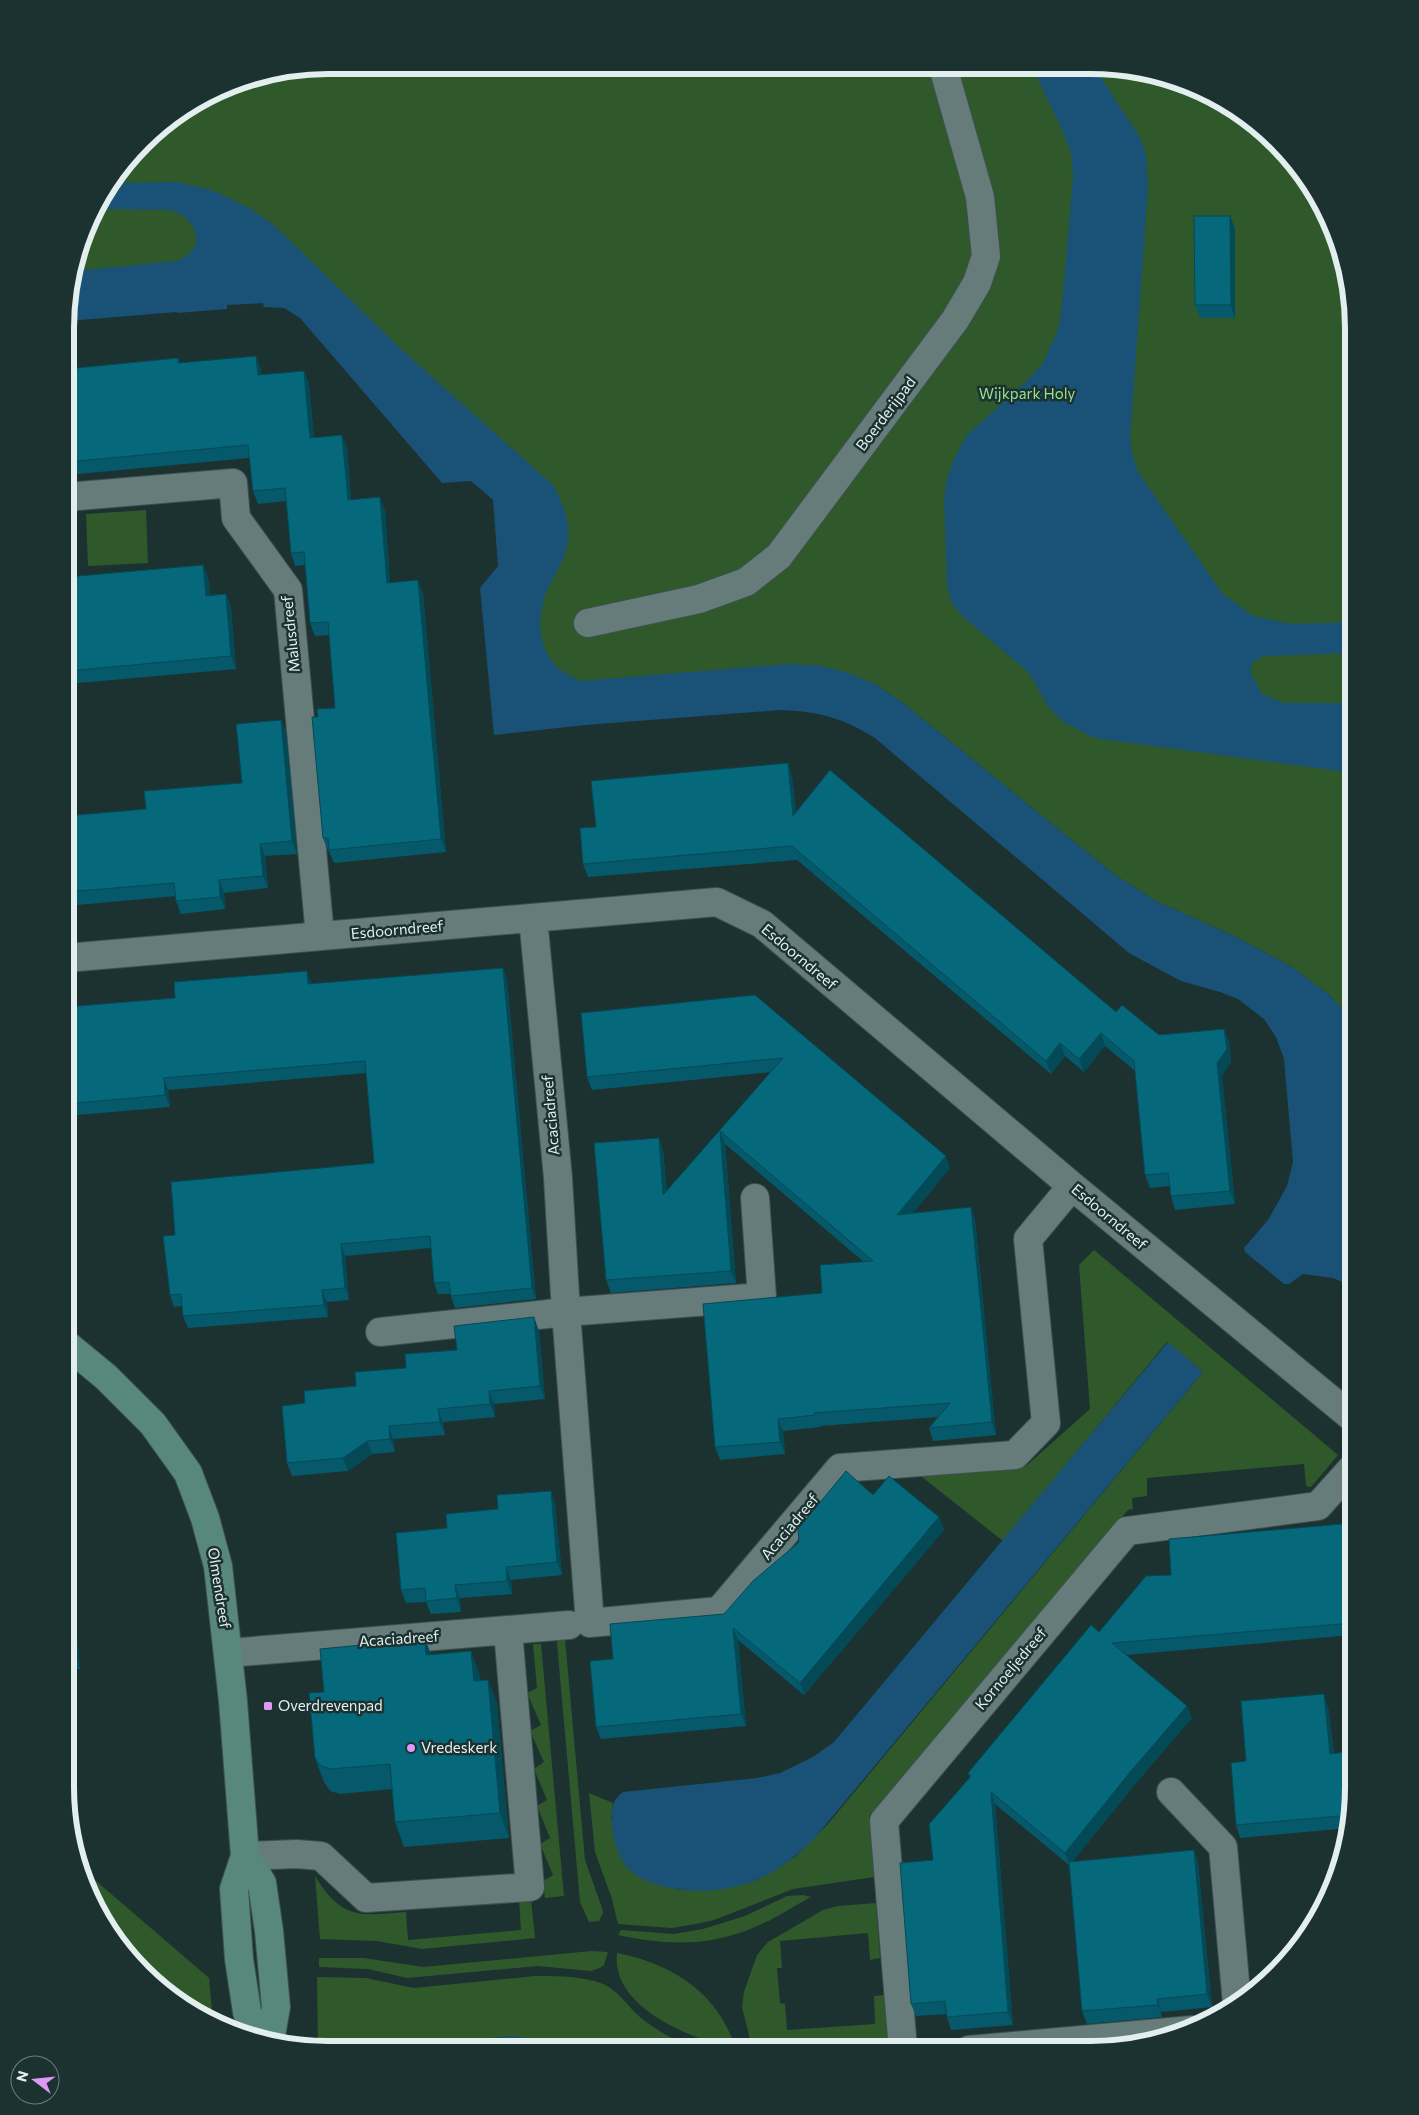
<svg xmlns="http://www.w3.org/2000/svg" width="1419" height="2115" viewBox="0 0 1419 2115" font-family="Commissioner,sans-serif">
  <rect width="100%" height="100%" fill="#1c3231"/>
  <!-- green -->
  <path fill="#2f592a" d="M328,65L1126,67L1191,85L1251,119L1299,168L1334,227L1354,328V1021L1328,994L1292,967L1238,938L1156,901L1115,875L903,703L877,685L524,713L519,495L282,282L67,293L100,197L155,130L243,79Z
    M146,510L148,563L88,566L86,514Z
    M1094,1250L1338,1455L1311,1487H1309L1306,1486L1304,1464L1147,1478V1496L1132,1498L1133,1509L1128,1510L869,1816L874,1877L793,1889L714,1920L696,1924L672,1928L618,1924L612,1899L595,1852L589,1793L613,1803L611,1819L646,1879L679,1890L720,1889L757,1880L795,1857L827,1825L1203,1372L1167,1342L1003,1541L922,1477L1026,1466L1090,1409L1079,1265Z
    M565,1639L585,1860L602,1908L603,1913L599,1921L589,1922L580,1902L557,1643L558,1640Z
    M533,1644H541L564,1896L545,1898L543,1881L553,1875L540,1844L550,1838L537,1806L547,1800L534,1769L544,1762L530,1731L541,1725L527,1693L537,1688Z
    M81,1868L209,1978L213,2022L168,1996L120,1947L85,1888Z
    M315,1876C342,1920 360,1916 406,1912L408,1940L521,1930L519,1900L531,1899L535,1938L422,1949L377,1941L320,1939Z
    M803,1895L811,1897C795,1905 780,1916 764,1923C714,1947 670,1946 618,1935L621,1930L674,1934L703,1929L745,1916L787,1896Z
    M876,1903L880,1958L870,1960L868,1933L780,1941L782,1968H777L780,2003L785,2004L787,2030L875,2024L874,1996L884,1995L889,2049C842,2051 796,2038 750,2039L742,2007L744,1992L757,1955L768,1942L823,1910L838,1906Z
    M591,1951L608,1952L604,1965L600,1968L591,1971L538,1966L407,1978L368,1969L319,1967V1958H364L423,1967Z
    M617,1953C669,1963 714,1990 733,2041L732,2045L727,2047C686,2036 611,2006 617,1953Z
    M535,1976C555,1976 589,1976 607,1986C621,1994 629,2008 641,2018C657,2031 679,2043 699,2049L546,2048L540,2043L515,2036L372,2048H318L317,1977L366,1978L414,1988Z"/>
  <!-- water -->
  <path fill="#1a5277" d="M1032,67H1094L1139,136L1146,153L1148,189L1130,438L1133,457L1138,472L1222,593L1253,616L1292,624L1354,622V653L1263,656L1253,662L1250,671L1262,694L1284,703H1354V773L1094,738L1062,721L1048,706L1028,672L963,617L951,602L947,584L944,497L947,479L953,461L966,436L1031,377L1043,363L1058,330L1062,306L1073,177L1071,153L1063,132Z
    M177,182L211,190L229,198L249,208L275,226L403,351L554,486C562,503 571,522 568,541C565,560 555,574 547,591C537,615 537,648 557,667C563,673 572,676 579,681L790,664L823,666L851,674L877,685L903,703L1115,875L1156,901L1238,938L1292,967L1328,994L1354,1021V1287L1333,1278L1303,1274L1289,1284H1284L1245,1252L1244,1248L1268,1220L1287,1186L1293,1162L1284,1059L1276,1037L1264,1019L1238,999L1220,992L1181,981L1129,953L875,738C843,718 818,711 780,710L585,725L494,735L480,588L498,566L493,500L471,481L442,483L300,318L284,308L264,307L263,303L227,305V309L177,313V312L67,321V293L75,271L176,261C208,250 199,218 170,210L96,209L100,197L112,183Z
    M1168,1342L1203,1372L813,1840C796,1856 778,1871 756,1880C722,1895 661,1896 631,1871C618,1860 614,1841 612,1826C611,1811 611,1801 623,1792L757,1778L780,1773L813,1757L834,1742Z
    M515,2036L540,2043L546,2048H372Z"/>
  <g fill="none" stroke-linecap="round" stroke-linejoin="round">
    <!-- street casing -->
    <g stroke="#3e5150" stroke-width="30">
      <path id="street" d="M67,497L233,483L236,518L288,590L320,936
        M588,623L699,599L746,582L779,556L955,320L977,283L986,256L980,197L943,67
        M533,918L558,1178L566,1312L590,1623L719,1611L840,1468L1015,1455L1046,1423L1028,1239L1072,1186
        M66,958L717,902L762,924L1072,1186L1354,1419
        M380,1332L566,1312L762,1297L755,1198
        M228,1653L569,1625
        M1171,1792L1223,1847L1237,2004
        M245,1856L296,1854L321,1856L366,1898L530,1887L508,1631
        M903,2049L884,1821L1127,1531L1318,1506L1354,1466
        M969,2050L1192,2030"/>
    </g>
    <!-- secondary casing -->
    <g stroke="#3e5150" stroke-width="30">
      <path id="secondary" d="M66,1344L106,1377L153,1424L188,1473L205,1518L218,1566L233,1701L245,1856L234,1889L239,1959L247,2012L255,2037
        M245,1856L262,1883L269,1931L276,2007L270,2041"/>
    </g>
    <!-- street -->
    <use href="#street" stroke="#657c7b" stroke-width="28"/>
    <!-- secondary -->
    <use href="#secondary" stroke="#58877c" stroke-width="28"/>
  </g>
  <!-- wall -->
  <path fill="#05596a" d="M1230,216L1235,229V318H1200L1195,305Z
    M178,358L180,363L261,369V375L304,371L309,384L314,437L347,447L351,500L385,510L390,583L423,593L446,852L334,863L329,851H328L323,838L318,717L335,708L329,635L315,636L310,623L305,565L295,566L291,553L286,501L258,504L253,491L249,458L67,475V369Z
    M203,565L208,578L210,595L226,594L231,607L236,669L67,684V577Z
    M281,720L286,733L297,854L265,856L268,888L224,893L225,909L181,914L176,901V896L66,906V816L146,809L242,783Z
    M792,776L796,812L1116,1012L1159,1035L1224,1029L1229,1042L1231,1062L1222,1076L1235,1204L1175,1210L1171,1196L1170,1186L1150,1188L1145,1175L1135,1071L1105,1046L1084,1072L1065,1056L1051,1074L797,860L588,877L583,864L596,827Z
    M503,968L507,980L536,1299L455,1308L450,1294H438L434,1283L431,1248L345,1256L349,1300L327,1302L328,1317L188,1328L183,1316L182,1306L174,1307L170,1295L175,1235L374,1163L366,1073L168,1090L170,1107L66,1116V1007L175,998L311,982V984Z
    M755,995L950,1168L913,1213L971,1207L975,1220L996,1435L933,1441L929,1428L938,1417L820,1426V1427L783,1431L785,1454L720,1460L715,1447L822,1293L864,1262L725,1144L736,1283L611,1293L606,1280L663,1150L667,1192L771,1072L592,1090L587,1077Z
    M539,1331L545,1399L494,1404L495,1417L443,1422L445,1435L393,1439L395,1452L372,1454L348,1471L292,1476L287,1463L305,1403L457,1350Z
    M551,1491L555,1504L562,1575L511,1580L512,1594L460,1598L461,1612L431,1614L426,1602L406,1603L401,1590L447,1528Z
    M873,1495L939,1517L944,1530L804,1695L738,1640L746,1726L601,1739L596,1727L613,1659L724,1614Z
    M65,1512L80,1669L68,1670L77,1765L65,1766Z
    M1354,1523L1353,1635L1126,1655L1187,1706L1192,1718L1136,1783L1072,1862L1194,1850L1198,1863L1212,2007L1161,2012L1162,2017L1087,2024L1082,2011L1069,1865L995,1804L1013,2025L951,2030L947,2017L946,2014L916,2016L911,2004L933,1860L970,1778L968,1773L1099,1632L1171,1575Z
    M425,1639L431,1654L480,1675V1681L488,1680L497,1704L509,1838L404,1847L395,1822L392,1789L340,1794L330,1791L324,1782L315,1758L324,1692Z
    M1328,1707L1334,1753L1351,1765L1353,1804L1349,1828L1240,1838L1236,1825L1246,1761Z"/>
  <!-- shaded-wall -->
  <path fill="#044956" d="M1230,216L1235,229V318L1231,305Z
    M256,356L261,369L262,388L258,375Z
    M304,371L309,384L315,450L310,438Z
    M342,435L347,447L352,513L348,500Z
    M380,497L385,510L391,595L387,583Z
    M203,565L208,578L211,609L206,596Z
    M418,580L423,593L446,852L441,839Z
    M226,594L231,607L236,669L231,656Z
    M281,720L286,733L297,854L292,841Z
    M788,763L792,776L798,829L793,816Z
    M260,844L265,856L268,888L263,876Z
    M219,880L224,893L225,909L220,897Z
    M503,968L507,980L536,1299L532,1288Z
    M307,971L311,982L312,996L308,984Z
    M1224,1029L1229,1042L1231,1062L1222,1076L1235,1204L1230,1191L1217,1063Z
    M1101,1033L1105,1046L1084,1072L1079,1059Z
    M1060,1043L1065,1056L1051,1074L1046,1061Z
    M164,1078L168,1090L170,1107L165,1095Z
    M720,1131L725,1144L736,1283L731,1271Z
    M659,1138L663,1150L668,1208L663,1195Z
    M946,1156L950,1168L901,1227L897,1215Z
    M971,1207L975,1220L996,1435L992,1422Z
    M341,1244L345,1256L349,1300L345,1288Z
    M322,1290L327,1302L328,1317L324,1305Z
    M534,1317L539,1331L545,1399L540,1386Z
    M489,1391L494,1404L495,1417L490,1404Z
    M438,1409L443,1422L445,1435L440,1422Z
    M778,1419L783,1431L785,1454L780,1442Z
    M389,1426L393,1439L395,1452L390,1439Z
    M367,1441L372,1454L348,1471L343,1458Z
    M66,1450L67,1467L66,1462Z
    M551,1491L555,1504L562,1575L557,1562Z
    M65,1512L80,1669L71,1646L65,1582Z
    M939,1517L944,1530L804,1695L800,1683Z
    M506,1567L511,1580L512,1594L507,1581Z
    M455,1585L460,1598L461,1612L457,1598Z
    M733,1628L738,1640L746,1726L741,1714Z
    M425,1639L434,1664L426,1655Z
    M471,1651L480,1675L482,1706L474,1681Z
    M65,1661L68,1670L77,1765L68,1742L65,1705Z
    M488,1680L497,1704L509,1838L500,1813Z
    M1324,1694L1328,1707L1335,1766L1330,1754Z
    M1187,1706L1192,1718L1136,1783L1070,1865L1065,1853L1131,1771Z
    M1346,1752L1351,1765L1353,1798V1804L1351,1814Z
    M991,1792L995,1804L1013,2025L1008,2012Z
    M1194,1850L1198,1863L1212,2007L1207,1994Z
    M1157,1999L1161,2012L1162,2017L1158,2005Z"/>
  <!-- building -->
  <path fill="#06687b" stroke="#044956" d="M1194,216H1230L1231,305H1195Z
    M256,356L258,375L304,371L310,438L342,435L348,500L380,497L387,583L418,580L441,839L329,850L328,838H323L312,717H318L317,709L335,708L328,622L310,623L304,552L291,553L285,488L253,491L248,445L67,462V369L178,358V363Z
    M203,565L206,596L226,594L231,656L67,671V577Z
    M281,720L292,841L260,844L263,876L219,880L220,897L176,901L174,883L66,892V816L146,809L144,791L242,783L236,724Z
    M788,763L793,816L830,770L1116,1012L1122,1005L1159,1035L1224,1029L1227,1049L1217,1063L1230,1191L1171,1196L1168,1173L1145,1175L1134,1061L1101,1033L1079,1059L1060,1043L1046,1061L792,846L583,864L580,828L596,827L591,781Z
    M503,968L532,1288L451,1296L449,1282L434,1283L430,1236L341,1244L345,1288L322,1290L324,1305L183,1316L181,1294L170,1295L163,1236L175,1235L171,1182L374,1163L365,1061L164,1078L165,1095L66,1104V1007L175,998L174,982L307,971L308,984Z
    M755,995L946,1156L897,1215L971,1207L992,1422L929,1428L950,1403L814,1413L815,1415L778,1419L780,1442L715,1447L703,1304L822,1293L820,1265L873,1261L720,1131L731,1271L606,1280L594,1143L659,1138L663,1195L783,1058L587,1077L581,1013Z
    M534,1317L540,1386L489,1391L490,1404L438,1409L440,1422L389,1426L390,1439L367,1441L343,1458L287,1463L282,1406L305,1403L304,1391L356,1386L355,1372L406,1368L405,1354L457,1350L454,1326Z
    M846,1471L873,1495L889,1476L939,1517L800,1683L733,1628L741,1714L596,1727L590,1661L613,1659L610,1624L724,1614L753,1581L799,1542L798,1529Z
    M551,1491L557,1562L506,1567L507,1581L455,1585L457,1598L426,1601L425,1588L401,1590L396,1533L447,1528L446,1514L498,1509L497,1495Z
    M1354,1523L1353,1623L1112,1643L1187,1706L1131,1771L1065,1853L991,1792L1008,2012L947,2017L945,2001L911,2004L900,1863L933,1860L929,1824L932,1821L971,1776L968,1773L1091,1625L1099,1632L1146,1576L1171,1575L1169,1539Z
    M65,1582L71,1646H65Z
    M425,1639L426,1655L471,1651L474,1681L488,1680L500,1813L395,1822L390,1764L331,1769L321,1766L315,1758L309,1693L324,1692L320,1649Z
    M1324,1694L1330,1754L1346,1752L1351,1815L1236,1825L1231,1763L1246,1761L1241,1701Z
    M65,1705L68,1742H65Z
    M1194,1850L1207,1994L1157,1999L1158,2005L1082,2011L1069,1862Z
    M1161,2036L1091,2050H1064V2048L1085,2046V2042Z"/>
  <!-- markers -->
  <g fill="#dd99f3" stroke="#1c3231" stroke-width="2">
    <rect x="263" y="1701" width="10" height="10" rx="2.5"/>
    <circle cx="411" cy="1748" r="5"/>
  </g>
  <g text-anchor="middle" stroke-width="5" stroke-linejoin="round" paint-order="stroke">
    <!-- park labels -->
    <g font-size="15" fill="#98e18e" stroke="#1c3231">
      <text x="1027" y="399">Wijkpark Holy</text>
    </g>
    <!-- street labels -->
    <g font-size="15" fill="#e2efee" stroke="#1c3231">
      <text transform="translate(886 414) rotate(-53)" y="5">Boerderijpad</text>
      <text transform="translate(291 634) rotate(-96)" y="5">Malusdreef</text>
      <text transform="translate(397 930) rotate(-5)" y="5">Esdoorndreef</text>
      <text transform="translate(799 957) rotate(40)" y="5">Esdoorndreef</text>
      <text transform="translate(551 1115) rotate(-95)" y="5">Acaciadreef</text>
      <text transform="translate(1109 1217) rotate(40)" y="5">Esdoorndreef</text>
      <text transform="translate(790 1527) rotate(-50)" y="5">Acaciadreef</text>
      <text transform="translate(219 1588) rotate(81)" y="5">Olmendreef</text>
      <text transform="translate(399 1639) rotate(-4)" y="5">Acaciadreef</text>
      <text transform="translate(1011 1669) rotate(-50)" y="5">Kornoeljedreef</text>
    </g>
    <!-- poi labels -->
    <g font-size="15" fill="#e2efee" stroke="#1c3231" text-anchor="start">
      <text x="278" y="1711">Overdrevenpad</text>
      <text x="421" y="1753">Vredeskerk</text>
    </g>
  </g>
  <!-- crop -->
  <path d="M0 0H1419V2115H0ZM328 74H1091A254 254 0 0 1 1345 328V1787A254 254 0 0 1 1091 2041H328A254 254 0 0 1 74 1787V328A254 254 0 0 1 328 74Z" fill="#1c3231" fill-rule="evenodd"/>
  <path fill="none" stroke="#e2efee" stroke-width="6" d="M328 74H1091A254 254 0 0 1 1345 328V1787A254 254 0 0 1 1091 2041H328A254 254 0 0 1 74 1787V328A254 254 0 0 1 328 74Z"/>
  <!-- north arrow -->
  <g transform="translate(35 2080) rotate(286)"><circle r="24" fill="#1c3231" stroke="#6b7e7d"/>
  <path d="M0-4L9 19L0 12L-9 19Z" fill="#dd99f3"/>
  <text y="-8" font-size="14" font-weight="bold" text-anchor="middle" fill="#e2efee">N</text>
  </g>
</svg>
